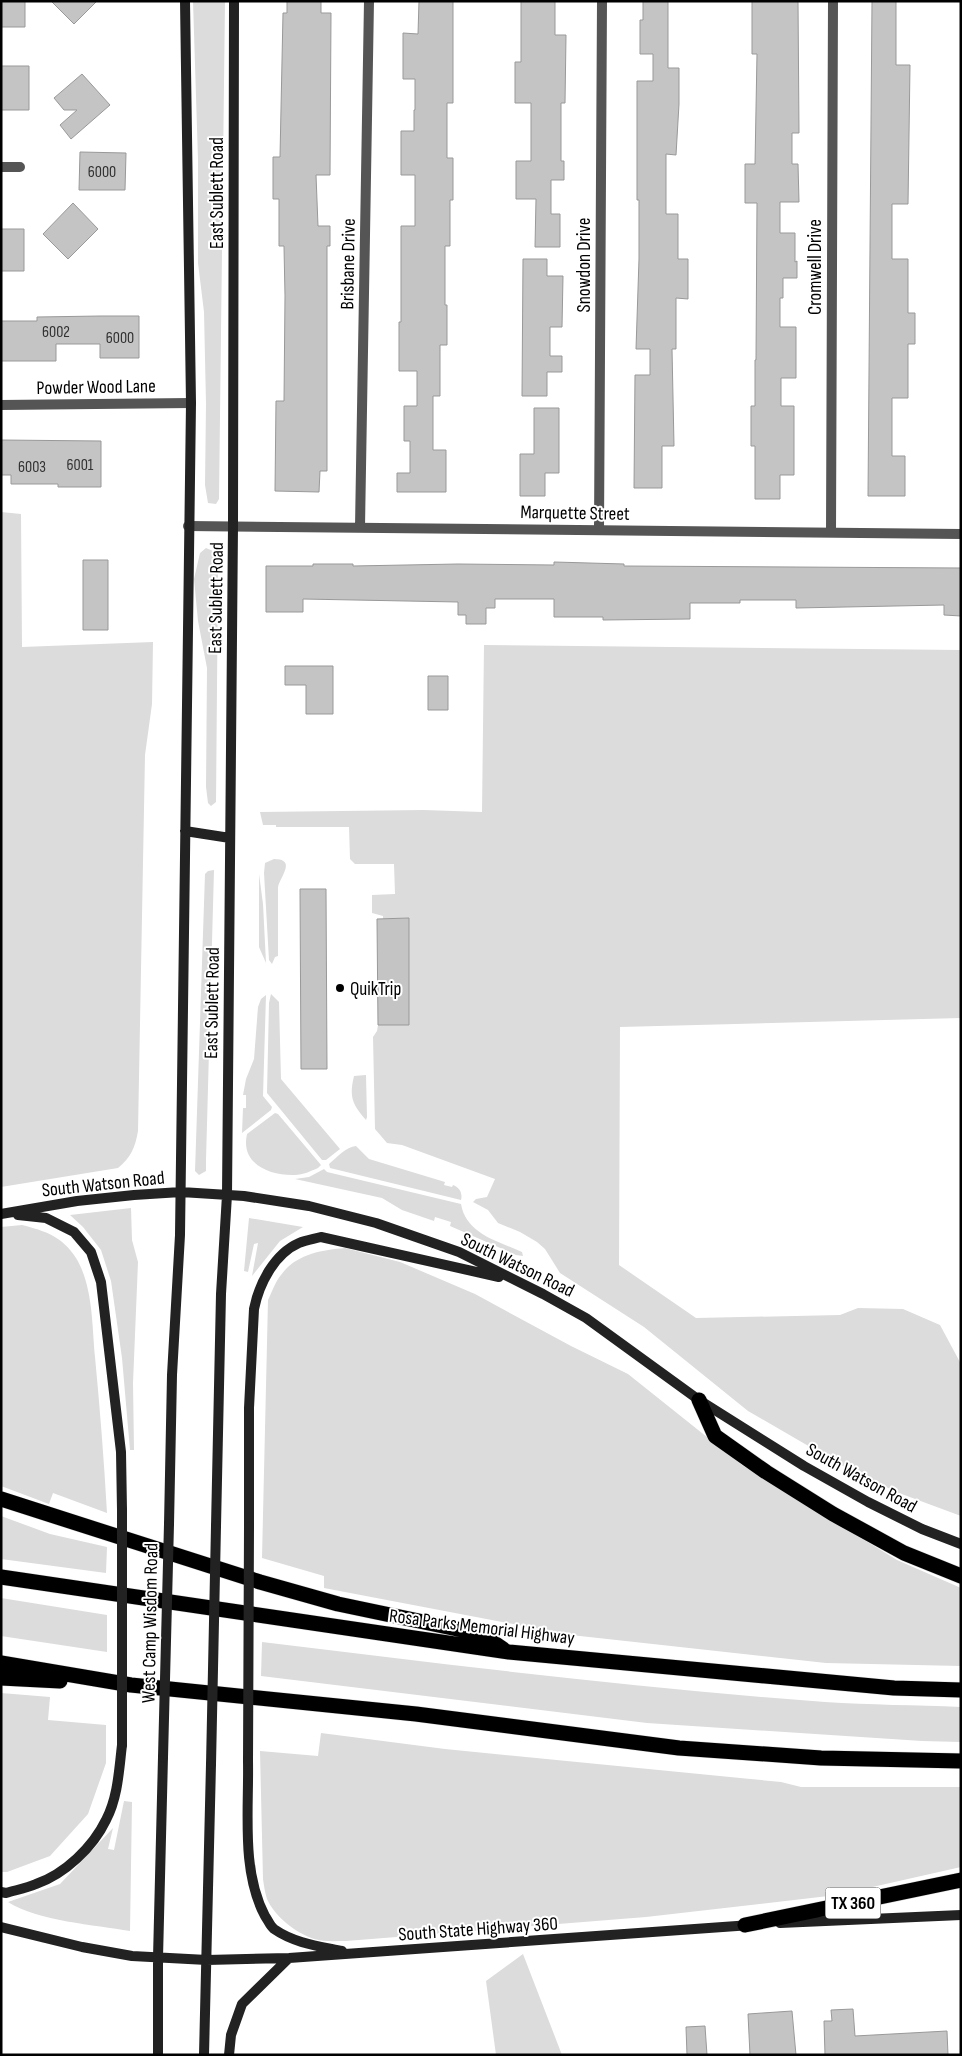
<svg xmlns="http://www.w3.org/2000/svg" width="962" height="2056" viewBox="0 0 962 2056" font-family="'Sofia Sans Condensed',sans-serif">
  <rect width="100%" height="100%" fill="#fff"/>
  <!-- green -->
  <path fill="#dcdcdc" d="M193,1H225L219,499L216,504L208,503L205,485L206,404L204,312L198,263V160Z
    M1,512L21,514L22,647L153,642L152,704L145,755L138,1131C135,1148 131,1157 118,1168L1,1187Z
    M206,548L213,551L218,571L216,802L211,806L208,803L206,787L207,668L198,621L194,579L200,553Z
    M484,645L961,650V1018L620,1027L619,1265L696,1318L840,1315L858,1308L903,1309L940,1325L961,1364V1516L899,1493L848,1469L748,1411L644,1327L560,1273L545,1249L537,1242L520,1232L498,1223L488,1210L473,1202L476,1199L487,1197L495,1179L402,1145L387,1143L375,1129L373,1037L377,1031L378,1025H409L408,918L383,919V916L372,913V895L395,894L394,864H355L350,859L349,827H276V825H263L260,812L424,810L482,812Z
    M274,859C297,859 280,877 278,887V956L275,957L272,964L269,960L264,873L265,863Z
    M214,870L206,1160V1171L199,1175L195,1171L205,874L208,871Z
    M259,874L263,904L266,963L259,947Z
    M271,994L279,1002L281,1079L340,1149L326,1160H322L267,1093L269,1003Z
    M266,995L263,1096L272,1107L271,1110L242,1133L243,1108H246V1095H243L246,1079L254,1059L258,1007L261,999Z
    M366,1075L367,1117L366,1120C352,1104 349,1097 354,1076Z
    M275,1113L278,1114L321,1165L318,1168C311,1171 303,1175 295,1175C270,1176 240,1164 247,1134Z
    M356,1146L369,1159L445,1182L444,1185L452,1187L453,1185C459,1187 463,1193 461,1200L330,1168L329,1164C337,1157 346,1147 356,1146Z
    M324,1169L327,1172L461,1204C466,1234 498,1241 522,1252L523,1256L516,1255L450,1226L451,1222L435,1217L434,1221L402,1210L382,1198L295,1179L309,1177Z
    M131,1208L132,1240L138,1262L133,1383L134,1450H130L122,1358L111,1281L101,1250L83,1227L70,1215Z
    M249,1218L303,1227L280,1241L252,1276L258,1243L254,1244L248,1272L244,1271Z
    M22,1225C45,1231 62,1236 76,1258C93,1286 92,1325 95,1357C100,1409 104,1461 107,1513L53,1493L49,1504L1,1486V1227Z
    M345,1248L400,1262L475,1294L571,1346L628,1374L742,1465L897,1560L961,1588V1666L826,1663L571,1635L324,1588V1576L262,1558L268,1300C272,1292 275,1282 281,1275C296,1254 322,1250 345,1248Z
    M1,1516L50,1534L107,1547L106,1573L1,1559Z
    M1,1598L107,1615V1652L1,1636Z
    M262,1642C450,1665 637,1688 825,1702C870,1705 916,1705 961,1707V1742L922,1741L647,1723L261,1676Z
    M1,1693L50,1697L48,1720L106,1725V1763L88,1814L50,1856L7,1872H1Z
    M321,1733L445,1749L781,1782L801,1787H961V1867L837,1895L646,1917L346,1941C335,1941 324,1942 314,1939C296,1933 275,1917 267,1899C265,1893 264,1886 263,1879L260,1751L318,1756Z
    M124,1801L132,1802L130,1931C95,1925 38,1921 8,1902L60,1884L113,1828L108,1849L114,1850Z
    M523,1954L562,2055H496L486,1981Z"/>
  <!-- building -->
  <path fill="#c4c4c4" stroke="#999" d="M1,1H25V27H1Z
    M51,1H97L74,24Z
    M287,1H321V13H331L330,175H316L318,226H330V246H327V471H320L319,492L275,491L276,401H284L285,296L284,246H279V199H273V157H280L283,13H287Z
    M419,1H453V103H447V158H453V200H450V246H445V305H447V345H440V396H433V450H446V492H397V473H410V441H404V406H417V371H399V322H401V226H415V175H401V131H414V110H415V79H403V33L418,34Z
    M521,1H555V35H566L565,103H561V161H564V180H551V214H560V247H535L536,199H516V161H531V103H515V62H521Z
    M643,1H668V68H679V104L676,155L666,154V214H678V259H688V299L676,298V349H672L674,446H662V488H634L635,375H650V349H636L639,259V200H637V81H653V54H640V20H643Z
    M752,1H798L799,133H792V164H798L799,202H780V233H795V262L797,261V278H783V298H780V327H796V378H781V406H794V475H780V499H755V446H751V406H755V360H756L757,203H745V164H755L757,54H752Z
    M872,1H896V65H910L908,204H892V259H908V313H915V344H908V398H892V456H905V496H868Z
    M1,66H29V110H1Z
    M82,74L110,105L71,139L60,125L77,110H64L54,98Z
    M80,152L126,153L125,190H79Z
    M73,203L98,229L68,259L43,234Z
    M1,229H24V271H1Z
    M523,259H547V276H563L562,327H550V356H562V372H547V396H522Z
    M100,316H139V358H100V344H56V361H1V321H37V317Z
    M534,408H559V473H545V496H520V454H534Z
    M1,440L101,441V487H58V484H11V475H1Z
    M83,560H108V630H83Z
    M554,562L624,564V566L961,568V616L944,615V605L796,608V600H740V603H690V619L603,620V617H554V599H495V608H486V624H466V615H458V602L303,599V612H266V566H313V564H353V566L458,564L554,565Z
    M285,666H333V714H306V685H285Z
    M428,676H448V710H428Z
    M300,889H326L327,1069H301Z
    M409,918V1025H378L377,919Z
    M853,2009L855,2036L947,2031L948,2055H825L824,2021H832L831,2010Z
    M792,2011L796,2055H750L748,2014Z
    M705,2026L707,2055H687L686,2027Z"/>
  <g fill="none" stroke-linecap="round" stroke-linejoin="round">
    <!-- motorway casing -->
    <g stroke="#dbdbdb" stroke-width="16">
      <path id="motorway" d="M699,1400L715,1436L766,1472L833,1514L904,1553L961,1576
        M1,1499L260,1582L338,1604L481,1634L503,1649
        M1,1577L509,1652L894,1688L961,1690
        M1,1663L131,1685L416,1714L679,1748L821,1758L961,1761
        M1,1678L60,1681
        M745,1925L961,1880"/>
    </g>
    <!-- minor -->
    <path stroke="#555" stroke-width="10" d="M1,167H20
      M1,405L191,403
      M188,526L961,534
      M360,527L369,1
      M599,530L602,1
      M831,532L833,1"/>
    <!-- secondary -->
    <path stroke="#222" stroke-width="10" d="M185,831L230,838
      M1,1214L77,1201L134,1195L181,1192L244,1196L309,1206L376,1223L459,1252L543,1294L586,1318L699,1400L804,1466L868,1502L922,1529L961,1544
      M18,1215L46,1218L74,1232L91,1252L101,1282L121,1452L122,1510
      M169,1524L172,1375L180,1235L191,403L185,1
      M216,1526L221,1294L227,1195L233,526L234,1
      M249,1527V1408L254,1309C259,1284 274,1254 299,1243C306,1240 314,1239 321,1237L499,1277
      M248,1761C249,1811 241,1871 265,1916C268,1920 270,1926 274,1929C294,1943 318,1946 342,1951
      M1,1892L6,1893C16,1890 27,1888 36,1884C65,1874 93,1847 106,1820C118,1797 119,1770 122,1745
      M780,1923L961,1915
      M1,1927L82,1947L132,1956L207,1960L289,1958L751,1925
      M158,2055V1958L163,1757
      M204,2055L211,1764
      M229,2055L231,2035L242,2004L289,1958"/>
    <!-- motorway -->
    <use href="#motorway" stroke="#000" stroke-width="15"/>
    <!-- secondary-bridge -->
    <path stroke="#222" stroke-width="10" d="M122,1745V1510
      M163,1757L169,1524
      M248,1761L249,1527
      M211,1764L216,1526"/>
  </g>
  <!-- markers -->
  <circle fill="#000" stroke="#fff" stroke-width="2" cx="340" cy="988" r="5"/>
  <g text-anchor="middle" stroke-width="4" stroke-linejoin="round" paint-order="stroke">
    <!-- number labels -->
    <g font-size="16" fill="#313131">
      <text x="102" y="177">6000</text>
      <text x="56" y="337">6002</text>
      <text x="120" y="343">6000</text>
      <text x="80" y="470">6001</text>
      <text x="32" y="472">6003</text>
    </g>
    <!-- shield labels -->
    <rect fill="#fff" stroke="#4c4c4c" stroke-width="1" x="825.5" y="1887.5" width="55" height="31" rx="4"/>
    <g font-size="18" font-weight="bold" fill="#000">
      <text x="853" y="1909">TX 360</text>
    </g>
    <!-- street labels -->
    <g font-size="19" fill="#000" stroke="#fff">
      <text transform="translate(216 193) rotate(-90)" y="7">East Sublett Road</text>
      <text transform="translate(347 264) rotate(-89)" y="7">Brisbane Drive</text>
      <text transform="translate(583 265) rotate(-90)" y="7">Snowdon Drive</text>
      <text transform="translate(814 267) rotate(-90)" y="7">Cromwell Drive</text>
      <text transform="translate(96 386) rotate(-1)" y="7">Powder Wood Lane</text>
      <text transform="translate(575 512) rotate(1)" y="7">Marquette Street</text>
      <text transform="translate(215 598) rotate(-89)" y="7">East Sublett Road</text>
      <text transform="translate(211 1003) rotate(-89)" y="7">East Sublett Road</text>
      <text transform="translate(103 1183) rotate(-6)" y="7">South Watson Road</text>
      <text transform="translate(518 1264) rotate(26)" y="7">South Watson Road</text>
      <text transform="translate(862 1477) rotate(29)" y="7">South Watson Road</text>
      <text transform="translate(149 1623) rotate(-89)" y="7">West Camp Wisdom Road</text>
      <text transform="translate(482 1626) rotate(7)" y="7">Rosa Parks Memorial Highway</text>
      <text transform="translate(478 1928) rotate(-4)" y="7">South State Highway 360</text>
    </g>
    <!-- poi labels -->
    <g font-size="19" fill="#000" stroke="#fff" text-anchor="start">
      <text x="350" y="995">QuikTrip</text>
    </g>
  </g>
  <!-- border -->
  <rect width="962" height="2056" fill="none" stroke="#000000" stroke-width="5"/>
</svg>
